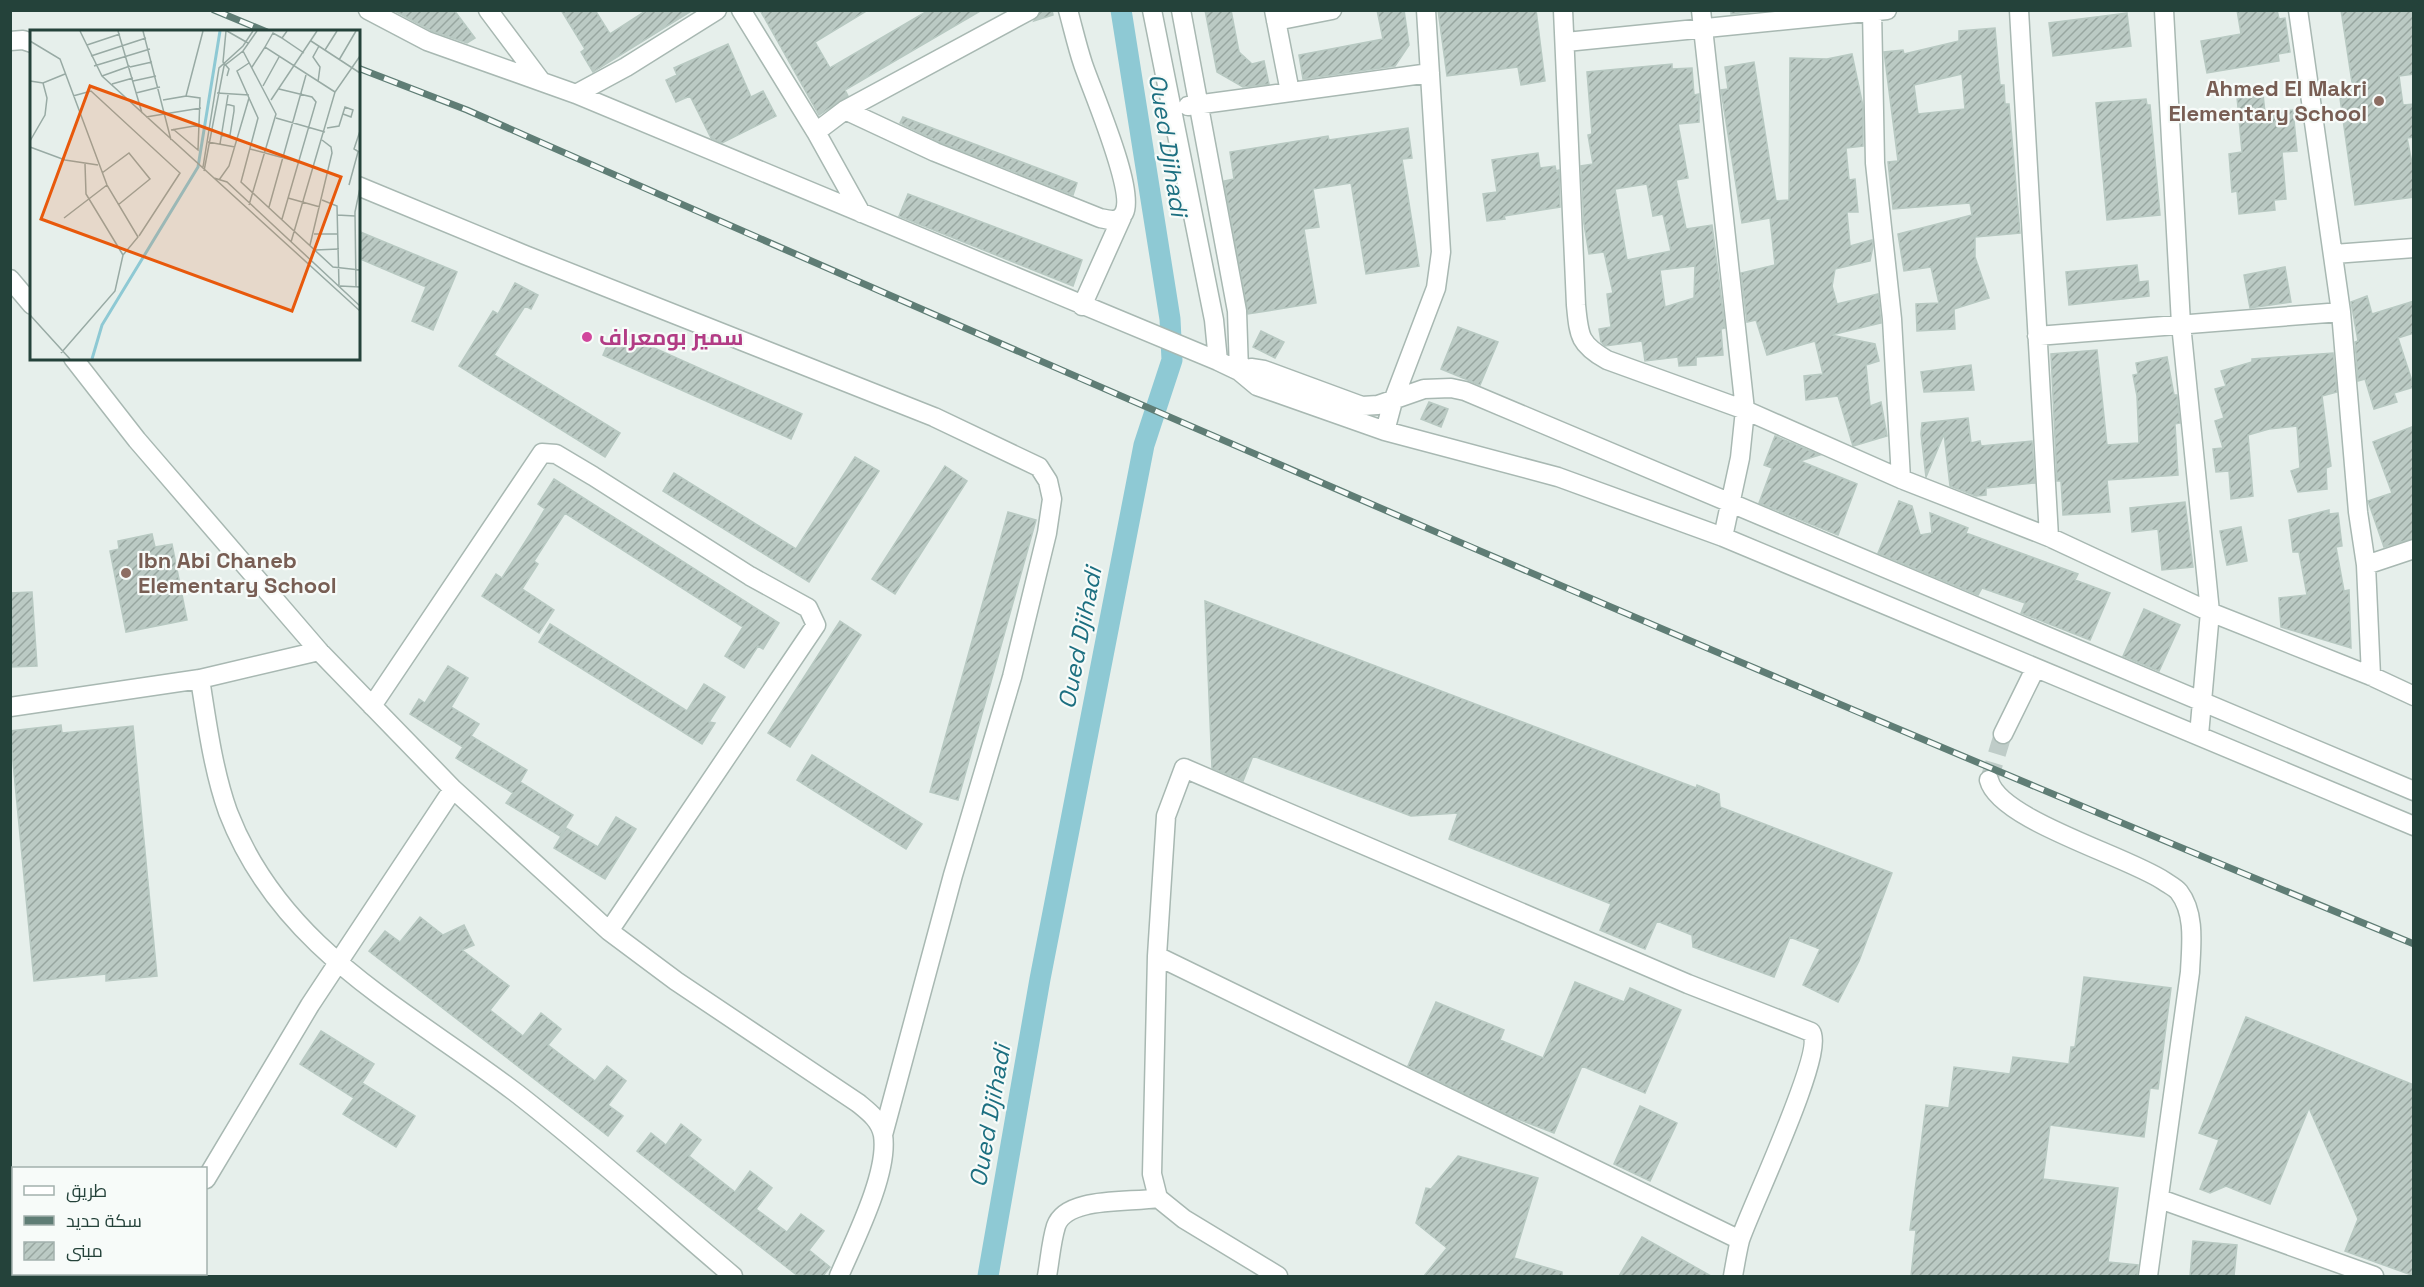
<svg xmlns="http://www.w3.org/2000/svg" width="2424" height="1287" viewBox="0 0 2424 1287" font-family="'Space Grotesk',Cairo,sans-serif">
  <defs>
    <pattern id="building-hatch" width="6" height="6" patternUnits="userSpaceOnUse" patternTransform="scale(1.5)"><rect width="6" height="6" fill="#bbcac4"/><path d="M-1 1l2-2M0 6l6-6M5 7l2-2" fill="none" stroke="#98a6a0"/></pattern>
  </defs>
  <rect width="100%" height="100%" fill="#e6efeb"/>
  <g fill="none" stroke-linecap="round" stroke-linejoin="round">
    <!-- canal -->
    <path stroke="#8ec9d4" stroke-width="21" d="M988,1276L1040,979L1144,445L1172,360L1170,319L1121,10"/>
  </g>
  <!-- building -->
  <path fill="url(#building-hatch)" stroke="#b8c9c2" stroke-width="1.5" fill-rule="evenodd" d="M393,10H454L475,38L467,43L432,31Z
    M561,10H595L610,34L647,10H693L593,72L581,52L585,49Z
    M760,10H868L815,42L830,68L929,10H982L845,90L848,96L819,115Z
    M1041,10H1052L1053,15L1034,21Z
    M1205,10H1231L1239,52L1252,64L1264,61L1269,84L1243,87L1217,72Z
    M1377,10H1404L1409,45L1395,66L1303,79L1299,55L1383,39Z
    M1438,10H1536L1545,81L1521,85L1518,67L1447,76Z
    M1731,10H1769L1731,14Z
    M2237,10H2277L2279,19L2285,18L2290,52L2278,54L2279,61L2207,73L2201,41L2241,34Z
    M2341,10H2414V74L2399,76L2403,105L2414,104V137L2407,138L2414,173V197L2355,205L2339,91L2353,89Z
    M2127,13L2131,46L2053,56L2049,23Z
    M1995,28L2000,85H2004L2005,104H2009L2020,233L1975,237V257L1989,298L1954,309L1955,329L1917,331L1916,304L1939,303L1931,267L1904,271L1898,234L1972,215L1970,203L1893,209L1888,162L1898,161L1884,52L1903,50L1904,54L1959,41V31ZM1962,74L1965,109L1918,114L1914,85Z
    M728,44L751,97L763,91L776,116L722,143L711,138L690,96L676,102L666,80L677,75L674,68Z
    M1852,54L1863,106V146L1846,148L1849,180L1855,179L1858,212H1847L1850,246L1872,240L1873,246L1870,261L1835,269L1832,286L1837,304L1878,294L1881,323L1831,335L1875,344L1879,361L1866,365L1870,406L1881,402L1887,436L1853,446L1838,396L1806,400L1804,376L1823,374L1815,341L1767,355L1756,320L1747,322L1741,273L1775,265L1770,218L1742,223L1721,90L1728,89L1725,67L1754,62L1776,201L1789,200L1790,58L1827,59Z
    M1672,64V69L1692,68L1694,95L1699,94V122L1678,124L1688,178L1676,180L1686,229L1712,225L1725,328L1721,329L1723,355L1696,357V365L1679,366L1678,357L1645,361L1642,341L1605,346L1601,342L1599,329L1611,327L1607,294L1613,293L1604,252L1589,254L1584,224L1581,166L1593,164L1588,135L1592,134L1587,72ZM1647,184L1653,216L1663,214L1671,251L1627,260L1615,189ZM1695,266L1694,298L1665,307L1660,270Z
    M2263,94L2265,113L2293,110L2297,151L2282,152L2286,199L2274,200L2275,210L2239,214L2237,191L2232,192L2229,154L2242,152L2237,97Z
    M2146,99L2147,105H2150L2160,215L2107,220L2096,103Z
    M903,117L1077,183L1073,195L939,142L900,123Z
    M1408,128L1412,158L1402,159L1419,266L1366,274L1351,183L1313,189L1319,227L1304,229L1316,303L1248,314L1224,181L1234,179L1230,152L1328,136L1329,140Z
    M1538,153L1540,168L1555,166L1556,171L1559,170L1560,207L1504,216L1505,219L1487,221L1483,194L1497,192L1492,160Z
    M908,194L1082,260L1073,286L899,216Z
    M358,231L457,272L433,330L412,321L426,287L358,258Z
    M2137,265L2139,282L2148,281L2149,296L2069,305L2066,272Z
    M2285,267L2291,302L2250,308L2244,275Z
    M515,283L538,295L531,309L525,306L494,355L620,433L605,457L459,366L493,311L498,314Z
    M2367,296L2372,314L2414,301V333L2398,338L2414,387L2394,393L2397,402L2374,409L2365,379L2358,381L2355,342L2358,341L2351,302Z
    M1458,327L1498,342L1480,385L1441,369Z
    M614,330L802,414L791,439L603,355Z
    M1261,331L1284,342L1275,358L1253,347Z
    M2097,350L2107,445L2139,443L2137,396L2133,375L2138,374L2136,363L2167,357L2174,395H2177L2180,423L2175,424L2178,475L2107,480L2110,512L2063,515L2061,481H2057L2051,354Z
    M2333,353L2337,392L2322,396L2331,466L2326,468L2327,489L2298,492L2291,471L2300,468L2297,426L2269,429L2248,435L2253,496L2231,499L2229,471L2216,472L2213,449L2223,448L2215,421L2224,418L2215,389L2226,386L2221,371L2252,362V359Z
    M1971,365L1974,390L1924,392L1921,372Z
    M1429,402L1448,409L1441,427L1421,419Z
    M1968,418L1971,443L1980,441L1981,446L2032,441L2035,483L1986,488V495L1976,496L1950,486L1944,434L1926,477L1921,434L1922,423Z
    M2414,426V538L2384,547L2368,501L2392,493L2373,442Z
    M1775,436L1820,455L1800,461L1857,484L1838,535L1759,503L1772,468L1764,465Z
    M855,457L879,471L809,582L663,491L674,473L796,549Z
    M945,466L967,481L895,594L872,579Z
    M554,479L779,623L763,649L758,646L744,668L725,656L743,627L565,513L534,561L538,564L522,589L554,610L539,633L482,596L496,574L502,578L532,531L545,509L538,504Z
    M1899,501L1912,506L1920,535L1932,533L1930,513L1968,528L1966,533L2078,574L2075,580L2110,593L2090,640L2021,613L2025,603L1982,588L1978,595L1878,553Z
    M2185,502L2193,567L2162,570L2158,529L2132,532L2130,508Z
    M2329,510V514L2338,513L2342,546L2336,547L2344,591L2349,590L2351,648L2281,627L2279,598L2307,595L2299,552H2293L2289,520Z
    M1008,512L1036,520L958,800L930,792Z
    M2241,527L2247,561L2227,565L2220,531Z
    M152,534L155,547L172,544L187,620L126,632L110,551L119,549L118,541Z
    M32,592L37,666L10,667V593Z
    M1205,601L1696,788L1697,785L1719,794L1720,807L1892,873L1859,961L1838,1002L1803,985L1820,949L1790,937L1774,977L1693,947L1692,935L1657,921L1645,949L1600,930L1611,904L1449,839L1458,813L1411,816L1253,756L1243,781L1212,768Z
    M2144,609L2180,625L2159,671L2123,656Z
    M840,621L861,635L790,747L768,733Z
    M550,624L687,711L704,684L725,697L709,722L715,723L702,744L539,642Z
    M448,666L468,678L451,707L479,724L471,736L527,770L520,782L573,815L560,836L506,803L513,793L456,758L463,747L410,714L419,699L425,703Z
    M61,725L62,733L133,726L157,976L106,981V974L34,981L10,731Z
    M812,755L922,824L906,849L797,780Z
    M616,817L636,829L605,879L554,848L566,828L598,847Z
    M420,917L443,935L464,925L474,945L462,950L509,986L490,1010L523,1036L541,1013L561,1029L548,1045L595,1081L607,1066L626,1081L608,1105L623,1116L608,1136L369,951L385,931L400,942Z
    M2084,977L2171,988L2158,1089L2150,1088L2144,1137L2050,1125L2043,1179L2118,1188L2108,1262L2138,1265L2137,1276H1911L1916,1230H1910L1926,1105L1949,1108L1954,1067L2010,1074L2013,1057L2069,1064L2071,1047H2075Z
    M1575,982L1624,1002L1630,988L1681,1010L1645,1093L1582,1066L1554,1133L1510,1116L1408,1066L1436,1002L1504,1030L1500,1040L1543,1058Z
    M2246,1017L2414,1085V1276L2345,1251L2358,1219L2309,1108L2270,1204L2226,1186L2210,1193L2200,1189L2219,1140L2199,1133Z
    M321,1031L374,1064L362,1083L415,1116L396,1147L343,1114L354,1098L300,1064Z
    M1640,1106L1677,1123L1650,1181L1614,1164Z
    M681,1124L701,1140L689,1156L735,1192L750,1171L772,1188L756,1209L787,1232L801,1214L824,1231L809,1250L830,1267L823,1276H798L637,1151L651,1133L666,1145Z
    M1458,1156L1538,1178L1514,1258L1562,1272V1276H1424L1447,1248L1416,1223L1426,1188L1431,1189Z
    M1642,1237L1711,1276H1619Z
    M2193,1241L2237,1245L2234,1276H2190Z"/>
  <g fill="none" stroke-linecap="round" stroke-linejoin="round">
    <!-- minor-tunnel -->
    <path stroke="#bfccc8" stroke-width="18" stroke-dasharray="18 9" stroke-linecap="butt" d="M1989,780L2003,734"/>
    <!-- minor casing -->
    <g stroke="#a8b8b2" stroke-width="21">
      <path id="minor" d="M368,10L427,41L576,94L1218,361L1239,371L1257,386L1385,431L1558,477L1723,537L2414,826
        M488,10L541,81
        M741,10L816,132L861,213
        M1152,10L1214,320L1218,361
        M1181,10L1237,311L1239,371
        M1274,10L1290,92
        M1563,10L1576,305C1579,336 1579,344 1607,360L1745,410L1901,479L2049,537L2210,612L2371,676L2414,696
        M1701,10L1745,410L1740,458L1723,537
        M1872,10L1875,163L1892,319L1901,479
        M2019,10L2049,537
        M2164,10L2181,324L2210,612L2199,735
        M2298,10L2341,312L2358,512L2366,565L2371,676
        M1276,21L1332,10
        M10,41L23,40L32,43
        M1566,42L1887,10
        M576,94L626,67L717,10
        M1188,106L1430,73
        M845,110L935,152L1100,218C1109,220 1119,223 1124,213C1136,191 1092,91 1083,64C1077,46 1073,28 1068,10
        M816,132L845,110L1030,10
        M358,186L525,255L934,417L1039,467L1048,481L1052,499L1047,533L1012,677L953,875L883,1135
        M2334,254L2414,248
        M10,279L32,305
        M1082,306L1122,217
        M2037,336L2341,312
        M73,358L137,440L319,651L453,789
        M1239,371L1251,368L1264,370L1362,406L1378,405L1424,389L1451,388L1465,391L2414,791
        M1385,431L1393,401L1436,288L1441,252L1426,10
        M2366,565L2414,549
        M200,679C207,723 213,770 228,812C281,950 405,1008 515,1092C590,1150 661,1215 733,1276
        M372,706L542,453L556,454L593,476L750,576L808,608L816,625L609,931
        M10,707L200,679L319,651
        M2003,734L2035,669
        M1989,780C1999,820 2127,856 2164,881C2168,884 2176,888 2179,892C2196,914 2191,947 2190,972L2148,1276
        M1157,956L1740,1240
        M206,1179L310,1005L453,789L609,931L676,981L858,1103C869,1112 880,1120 883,1135C889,1173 854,1241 839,1276
        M2160,1199L2374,1276
        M1047,1276C1050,1260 1051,1242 1056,1226C1066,1196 1131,1203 1158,1198
        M1278,1276L1184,1219L1158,1198L1152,1174L1157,956L1166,816L1184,768L1688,984L1811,1032C1826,1052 1750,1209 1740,1240C1737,1252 1735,1265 1733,1276"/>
    </g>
    <!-- minor -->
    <use href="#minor" stroke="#fff" stroke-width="18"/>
    <!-- rail casing -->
    <g stroke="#5f7d75" stroke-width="7">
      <path id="rail" d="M214,10L267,32
        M358,68L467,110C1113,394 1760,675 2414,944"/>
    </g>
    <!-- rail -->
    <use href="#rail" stroke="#f7fbf9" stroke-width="4.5" stroke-dasharray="14" stroke-linecap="butt"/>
  </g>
  <!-- markers -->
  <g fill="#8d6e63" stroke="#f7fbf9" stroke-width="2">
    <circle cx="2379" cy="101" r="6"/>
    <circle cx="126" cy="573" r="6"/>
  </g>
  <circle fill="#d1479c" stroke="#f7fbf9" stroke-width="2" cx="587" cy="337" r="6"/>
  <g text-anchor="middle" stroke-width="4.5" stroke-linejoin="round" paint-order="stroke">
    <!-- education labels -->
    <g font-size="22" font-weight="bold" fill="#785e54" stroke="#f7fbf9" text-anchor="end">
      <text x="2367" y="96">Ahmed El Makri<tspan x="2367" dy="25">Elementary School</tspan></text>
      <text x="138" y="568" text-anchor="start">Ibn Abi Chaneb<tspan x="138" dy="25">Elementary School</tspan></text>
    </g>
    <!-- hotel labels -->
    <g font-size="22" font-weight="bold" fill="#b23c85" stroke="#f7fbf9" text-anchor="start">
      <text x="599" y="345">سمير بومعراف</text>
    </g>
    <!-- water labels -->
    <g font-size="24" font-style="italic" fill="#1c6f80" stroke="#f7fbf9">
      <text transform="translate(1168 145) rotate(81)" y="8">Oued Djihadi</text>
      <text transform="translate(1080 638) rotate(-79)" y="8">Oued Djihadi</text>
      <text transform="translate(990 1116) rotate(-80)" y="8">Oued Djihadi</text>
    </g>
  </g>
  <!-- overview -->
  <g transform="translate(30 30)">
    <rect width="330" height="330" fill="#e6efeb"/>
    <path fill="none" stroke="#8ec9d4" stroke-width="3" d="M62,329L72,295L168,137L190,1"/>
    <path fill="none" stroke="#98aaa4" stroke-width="1.5" d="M50,1L72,46L330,281M88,1L112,83M113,1L141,110M196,1L193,32L199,39L197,46M197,1L218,13M257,1L252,8L274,23M0,11L30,29L77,155M281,11L330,43M57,15L90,4M235,17L243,3L252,8M295,20L307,1M213,21L246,84L219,175M61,26L116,8M309,30L326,1M64,36L120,19M100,37L122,32M222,37L235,17L305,62M72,46L100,36M0,51L13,53L35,44M103,51L126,46M288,52L290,37L283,27L289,16M82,54L103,48M233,56L249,27M249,59L282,67L286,72L252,189M106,63L130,57M187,63L219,65M43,66L61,61L150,143L109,206M219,68L228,88L211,152L303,237L330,240M133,70L156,66L173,1M241,70L287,1M116,87L171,78M246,88L295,102M297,98L309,96L315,77L323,80L321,87L313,84M143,99L168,120L170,68L156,66M141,100L170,95M191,106L200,105L204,81V76L196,74M0,111L15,85L17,68L13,53M178,112L205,117M190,114L198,65M0,117L35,130L68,135M220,119L269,132M329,122L324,119L330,101M55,134L56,164L93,225M173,137L189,38L213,16L223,1M174,141L194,36L213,21L227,1M72,143L99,123L120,149L88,175M184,148L197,152L330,276M189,150L199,136L219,68L207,41L219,33M319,155L328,122M258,168L290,177M292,170L307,176L309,256M239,177L276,45M307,185L325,186M284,204H308M261,212L305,62L330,26M280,215L302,123L301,117L292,110M285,220L309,219M310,256L330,257M326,257L325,182L330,158M0,285L40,329M31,323L85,261L93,225L108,207L77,155L34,188"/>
    <path fill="#e8590c" fill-opacity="0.15" stroke="#e8590c" stroke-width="3" d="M60,56L311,147L262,281L11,189Z"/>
    <rect width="330" height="330" fill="none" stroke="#24423a" stroke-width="3"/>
  </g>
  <!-- border -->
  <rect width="2424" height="1287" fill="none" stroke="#24423a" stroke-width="24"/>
  <!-- legend -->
  <rect x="12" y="1167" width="195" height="108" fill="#f7fbf9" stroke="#a3b1ad" stroke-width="1.5"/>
  <rect x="24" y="1186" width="30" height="9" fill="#ffffff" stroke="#a3b1ad" stroke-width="1.5"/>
  <text x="66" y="1197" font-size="18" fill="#24423a">طريق</text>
  <rect x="24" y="1216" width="30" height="9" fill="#5f7d75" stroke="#a3b1ad" stroke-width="1.5"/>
  <text x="66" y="1227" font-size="18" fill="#24423a">سكة حديد</text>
  <rect x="24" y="1242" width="30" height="18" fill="url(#building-hatch)" stroke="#a3b1ad" stroke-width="1.5"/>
  <text x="66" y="1257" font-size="18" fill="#24423a">مبنى</text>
</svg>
